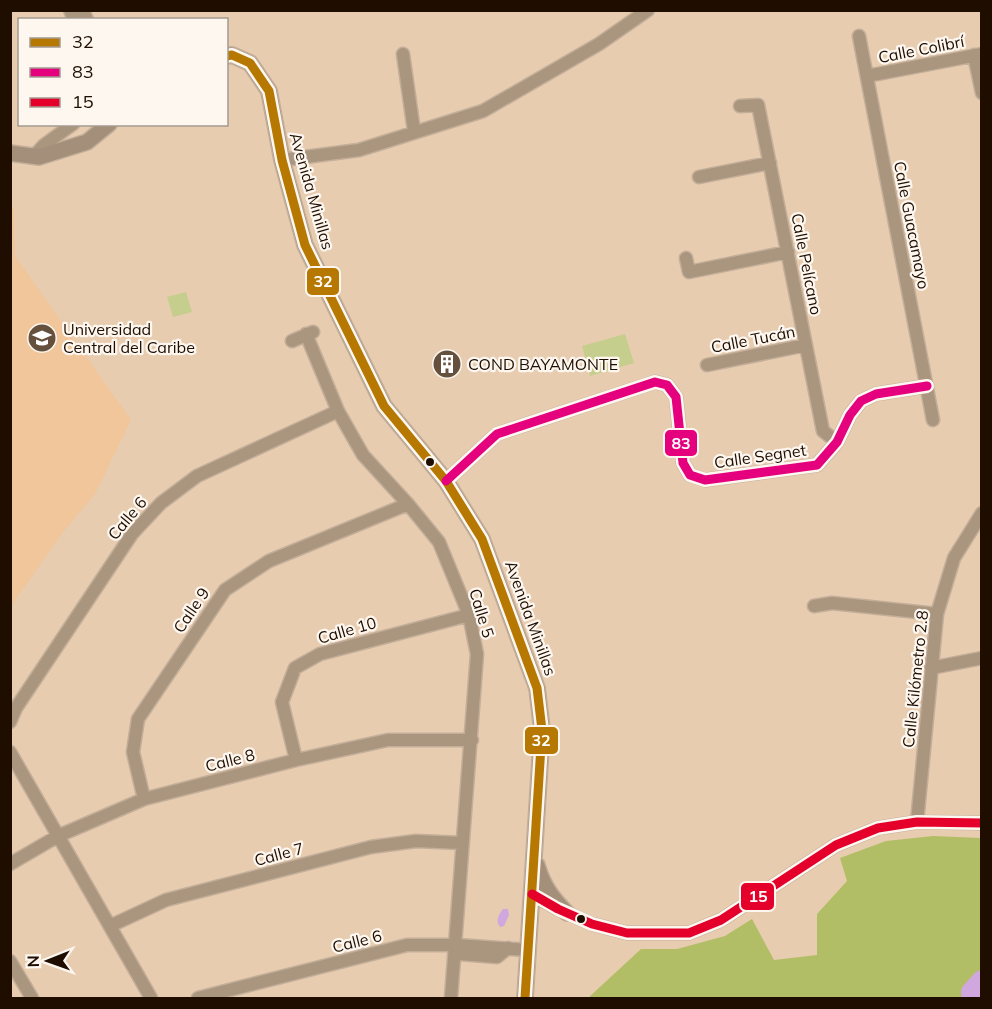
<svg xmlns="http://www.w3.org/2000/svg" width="992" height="1009" viewBox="0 0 992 1009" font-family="Mulish,sans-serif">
  <rect width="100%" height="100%" fill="#e8ccb0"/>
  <!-- built -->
  <path fill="#f0c69a" d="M11,206L14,210L15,256L131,420L95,494L63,532L11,606Z"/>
  <!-- green -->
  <path fill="#c6ce8e" d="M186,292L192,312L173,317L167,297Z
    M625,334L634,363L590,376L582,346Z"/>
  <!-- forest -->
  <path fill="#b1be65" d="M933,836L981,838V998H588L641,949H677L725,936L752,919L774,960L817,955V914L847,881L840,858L886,841Z"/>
  <!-- water -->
  <path fill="#d0a7de" d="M503,909H508L509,915L504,926L500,927C495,921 499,914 503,909Z"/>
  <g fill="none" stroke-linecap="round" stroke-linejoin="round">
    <!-- river -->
    <path stroke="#d0a7de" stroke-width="20" d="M972,998L971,992L982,980"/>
    <!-- minor casing -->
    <g stroke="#c3ae99" stroke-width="15">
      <path id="minor" d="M70,10L74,20
        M83,10L87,20
        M859,36L933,420
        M403,54L414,131
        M974,55L982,93
        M867,76L982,54
        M740,106L758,105L823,431L837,442
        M34,156L44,145L73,124
        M282,160L359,150L483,111L599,44L648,10
        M699,177L770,163
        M686,258L689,272L788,252
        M306,334L338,411L363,455L408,504L439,542L469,615L477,654L451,998
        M292,341L313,332
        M707,365L806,345
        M446,481L497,434L655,382L667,385L676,397L683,463L690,475L705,480L817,465L837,442L850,415L861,401L876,394L927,386
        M814,606L832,603L937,614
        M931,668L982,658
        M10,722L16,708L132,534L161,503L197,476L338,411
        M10,752L151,998
        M296,760L282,702L295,668L320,654L469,615
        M144,799L133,752L138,719L225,590L269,561L408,504
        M917,822L937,614L954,558L982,513
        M10,864L58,836L144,799L296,760L388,740H472
        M532,894L558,909L592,924L627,933H689L721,920L836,845L878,828L917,822L982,823
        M110,926L166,900L371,847L416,841L462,843
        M456,945L460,954L497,957L508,948
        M10,961L32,998
        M198,998L407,945H456L528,950"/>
    </g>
    <!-- major casing -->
    <g stroke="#c3ae99" stroke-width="18">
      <path id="major" d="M226,56L232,55L250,63L269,91L282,160L305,245L384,406L446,481L482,539L537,688L542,730L525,998
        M10,153L39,157L87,142L109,124
        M537,865C543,886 552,898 567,913"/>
    </g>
    <!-- minor -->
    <use href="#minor" stroke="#aa957f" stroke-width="12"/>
    <!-- major -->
    <use href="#major" stroke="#a4907a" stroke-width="15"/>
    <!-- bus-1 casing -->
    <g stroke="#fdf7f0" stroke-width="14">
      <path id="bus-1" d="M226,56L232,55L250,63L269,91L282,160L305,245L384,406L446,481L482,539L537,688L542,730L525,998"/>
    </g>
    <!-- bus-2 casing -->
    <g stroke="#fdf7f0" stroke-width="14">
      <path id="bus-2" d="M446,481L497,434L655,382L667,385L676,397L683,463L690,475L705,480L817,465L837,442L850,415L861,401L876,394L927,386"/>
    </g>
    <!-- bus-3 casing -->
    <g stroke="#fdf7f0" stroke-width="14">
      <path id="bus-3" d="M532,894L558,909L592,924L627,933H689L721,920L836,845L878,828L917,822L982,823"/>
    </g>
    <!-- bus-1 -->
    <use href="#bus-1" stroke="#b67800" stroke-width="9"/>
    <!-- bus-2 -->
    <use href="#bus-2" stroke="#e5007d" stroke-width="9"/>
    <!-- bus-3 -->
    <use href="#bus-3" stroke="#e4002b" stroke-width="9"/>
  </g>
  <!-- icons -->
  <defs>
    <g id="university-disc" transform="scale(1.5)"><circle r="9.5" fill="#65503e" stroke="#fdf7f0"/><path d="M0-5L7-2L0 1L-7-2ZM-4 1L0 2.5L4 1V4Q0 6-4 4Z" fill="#fff"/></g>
    <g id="building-disc" transform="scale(1.5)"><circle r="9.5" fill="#65503e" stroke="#fdf7f0"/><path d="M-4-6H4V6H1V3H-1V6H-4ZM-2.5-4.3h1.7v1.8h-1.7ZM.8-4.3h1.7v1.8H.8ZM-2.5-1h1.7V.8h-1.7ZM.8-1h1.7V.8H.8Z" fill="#fff"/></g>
  </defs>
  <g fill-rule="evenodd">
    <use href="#university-disc" x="42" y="338"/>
    <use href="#building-disc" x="447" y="364"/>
  </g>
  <!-- markers -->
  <g fill="#1f0e00" stroke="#fdf7f0" stroke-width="2">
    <circle cx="430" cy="462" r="5"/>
    <circle cx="581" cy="919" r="5"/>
  </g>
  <g text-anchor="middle" stroke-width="4.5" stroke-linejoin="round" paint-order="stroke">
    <!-- street labels -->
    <g font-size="16" fill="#1f0e00" stroke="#fdf7f0">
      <text transform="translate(921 49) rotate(-11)" y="6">Calle Colibrí</text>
      <text transform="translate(312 191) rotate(74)" y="6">Avenida Minillas</text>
      <text transform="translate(912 225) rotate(79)" y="6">Calle Guacamayo</text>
      <text transform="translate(807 264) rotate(79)" y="6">Calle Pelícano</text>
      <text transform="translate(753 339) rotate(-11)" y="6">Calle Tucán</text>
      <text transform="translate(760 456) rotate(-8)" y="6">Calle Segnet</text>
      <text transform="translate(127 518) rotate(-50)" y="6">Calle 6</text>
      <text transform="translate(191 610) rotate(-56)" y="6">Calle 9</text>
      <text transform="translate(482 613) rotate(73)" y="6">Calle 5</text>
      <text transform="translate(531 618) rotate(70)" y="6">Avenida Minillas</text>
      <text transform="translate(347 630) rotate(-16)" y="6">Calle 10</text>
      <text transform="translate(915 679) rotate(-84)" y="6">Calle Kilómetro 2.8</text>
      <text transform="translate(230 760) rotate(-14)" y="6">Calle 8</text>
      <text transform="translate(279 854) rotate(-15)" y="6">Calle 7</text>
      <text transform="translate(357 941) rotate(-14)" y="6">Calle 6</text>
    </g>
    <!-- poi labels -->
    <g font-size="16" fill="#1f0e00" stroke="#fdf7f0" text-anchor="start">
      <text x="63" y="335">Universidad<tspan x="63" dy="18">Central del Caribe</tspan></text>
      <text x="468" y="370">COND BAYAMONTE</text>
    </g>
  </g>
  <g stroke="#fdf7f0" stroke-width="2">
    <rect x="306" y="267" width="34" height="29" rx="6" fill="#b67800"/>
    <rect x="664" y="429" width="34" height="28" rx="6" fill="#e5007d"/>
    <rect x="524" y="726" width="35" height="29" rx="6" fill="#b67800"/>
    <rect x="740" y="882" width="35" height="29" rx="6" fill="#e4002b"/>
  </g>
  <g font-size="16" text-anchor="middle" font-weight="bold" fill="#fff">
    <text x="323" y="287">32</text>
    <text x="681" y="449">83</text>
    <text x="541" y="746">32</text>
    <text x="758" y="902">15</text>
  </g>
  <!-- border -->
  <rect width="992" height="1009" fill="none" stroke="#1f0e00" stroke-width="24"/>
  <!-- legend -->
  <rect x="18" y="18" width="210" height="108" fill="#fdf7f0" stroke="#a49a90" stroke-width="1.5"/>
  <rect x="30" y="38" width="30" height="9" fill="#b67800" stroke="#a49a90" stroke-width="1.5"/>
  <text x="72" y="48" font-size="18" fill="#1f0e00">32</text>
  <rect x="30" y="68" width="30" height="9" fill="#e5007d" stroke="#a49a90" stroke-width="1.5"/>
  <text x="72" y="78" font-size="18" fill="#1f0e00">83</text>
  <rect x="30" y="98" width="30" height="9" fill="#e4002b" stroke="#a49a90" stroke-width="1.5"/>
  <text x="72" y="108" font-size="18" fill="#1f0e00">15</text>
  <!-- north arrow -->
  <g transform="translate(48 961) rotate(269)" stroke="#fdf7f0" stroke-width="4.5" paint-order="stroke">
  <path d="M0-4.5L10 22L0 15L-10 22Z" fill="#1f0e00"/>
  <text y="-9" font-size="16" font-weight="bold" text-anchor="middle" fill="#1f0e00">N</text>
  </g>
</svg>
